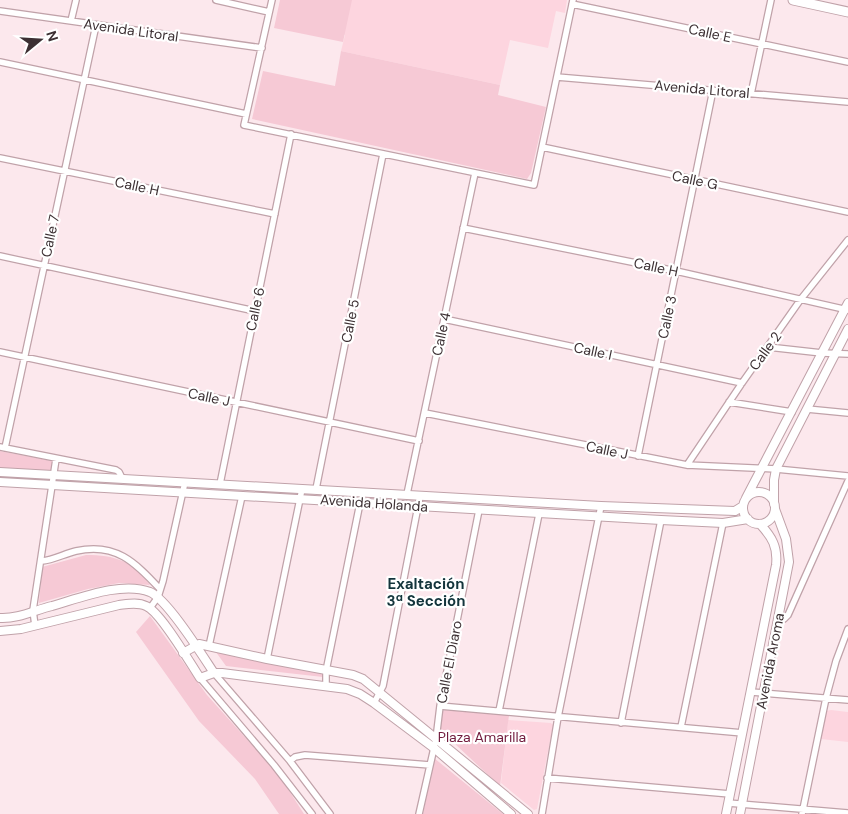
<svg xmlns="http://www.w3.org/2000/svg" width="848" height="814" viewBox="0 0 848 814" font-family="'DM Sans',sans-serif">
  <rect width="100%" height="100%" fill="#fce8ed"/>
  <!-- built -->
  <path fill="#fdd5df" d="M294,0H567L565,13L556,11L548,48L510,40L500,85L341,51L345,35Z
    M831,710L848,712V742L821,739L826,711Z
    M508,720L551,723L553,725L537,809L534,810L501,783Z"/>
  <!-- green -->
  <path fill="#f6c9d5" d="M280,0H352L343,42L274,28Z
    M341,51L500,85L498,95L546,107L531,173L527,179L252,119L263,71L335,86Z
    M0,451L52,461L54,464L51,472L0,470Z
    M86,555C115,555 133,561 150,585L119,583L88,589L39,603L42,567Z
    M150,616L207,695L279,775L304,814H279L255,779L199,721L136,632Z
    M213,648L323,671V677L226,666Z
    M445,710L509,715L500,786L439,729L442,712Z
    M434,758L503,814H423Z"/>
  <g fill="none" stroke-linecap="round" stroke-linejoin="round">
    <!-- street casing -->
    <g stroke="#c0a2a9" stroke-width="8">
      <path id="street" d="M216,0L269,12
        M272,0L244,125L534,185L573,0
        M572,4L848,62
        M0,11L262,48
        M71,21L76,0
        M0,62L246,114
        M557,77L848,102
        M751,94L771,0
        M542,147L848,212
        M0,158L275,214
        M463,228L676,271L848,310
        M0,256L255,311
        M444,319L742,383
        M768,347L822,353L848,354
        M0,352L419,441
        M729,402L792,412
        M807,409L848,413
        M425,413L687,465L776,469L848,476
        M0,447L116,470L119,472L122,478
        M5,448L96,25
        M638,456L713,90
        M687,465L742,383L801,299L848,240
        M220,484L291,134
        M316,489L383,154
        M407,494L475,173
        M42,561C53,560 64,554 76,551C115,542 135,562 160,589
        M150,608L158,597L163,581L185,482
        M778,619H784L788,615L848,481
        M35,626L33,610L56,459
        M209,646L242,496
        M267,659L302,489
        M214,673L290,761L330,814
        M200,678L274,765L312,814
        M326,687V671L360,503
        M751,692L848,700
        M374,703L383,686L420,496
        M440,706L743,733
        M499,711L539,514
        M621,723L661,520
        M681,727L723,523
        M290,761L295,757L305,755L430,765
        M547,778L730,794
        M728,803L848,813
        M419,814L436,739L440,706L479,510
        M542,814L558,717L601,506
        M802,814L826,698L836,661L848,629"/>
    </g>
    <!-- secondary casing -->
    <g stroke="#c0a2a9" stroke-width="10">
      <path id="secondary" d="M0,472L601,506L735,511L743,506
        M0,482L661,520L723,523L748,519
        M743 508a16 16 0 1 1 32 0a16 16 0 1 1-32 0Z
        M746,498L848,303
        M774,504V480L776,469L848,329
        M0,618C18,619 35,610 52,606C80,598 122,581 150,592C168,600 202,655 214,673
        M0,631L21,629L119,605C128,604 138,602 146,606C160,611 190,663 200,678L214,673H222L347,689L360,694L374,703L434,748L511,814
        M183,653L199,644L267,659L353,675L363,679L528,814
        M726,814L776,565C778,547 772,537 760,524
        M740,814L789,562L786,539L775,509"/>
    </g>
    <!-- primary casing -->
    <g stroke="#c0a2a9" stroke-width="11">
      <path id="primary" d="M793,0L848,12"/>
    </g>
    <!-- street -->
    <use href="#street" stroke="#fff" stroke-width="5.5"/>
    <!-- secondary -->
    <use href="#secondary" stroke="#fff" stroke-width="8"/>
    <!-- primary -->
    <use href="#primary" stroke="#fff" stroke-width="9"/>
  </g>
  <g text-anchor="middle" stroke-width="4.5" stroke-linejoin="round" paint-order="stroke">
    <!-- street labels -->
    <g font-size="14" fill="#3c3033" stroke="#fff">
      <text transform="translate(131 30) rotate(8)" y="5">Avenida Litoral</text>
      <text transform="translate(710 33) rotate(12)" y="5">Calle E</text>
      <text transform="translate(702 89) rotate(5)" y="5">Avenida Litoral</text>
      <text transform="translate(695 180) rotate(12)" y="5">Calle G</text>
      <text transform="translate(137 186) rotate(12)" y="5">Calle H</text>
      <text transform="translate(50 236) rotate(-78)" y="5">Calle 7</text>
      <text transform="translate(656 267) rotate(12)" y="5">Calle H</text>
      <text transform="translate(255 309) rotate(-78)" y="5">Calle 6</text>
      <text transform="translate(667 317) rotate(-78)" y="5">Calle 3</text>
      <text transform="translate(350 321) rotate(-79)" y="5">Calle 5</text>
      <text transform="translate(441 334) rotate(-78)" y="5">Calle 4</text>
      <text transform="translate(593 351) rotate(12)" y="5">Calle I</text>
      <text transform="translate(765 351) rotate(-54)" y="5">Calle 2</text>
      <text transform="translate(209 397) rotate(12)" y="5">Calle J</text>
      <text transform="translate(607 450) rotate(12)" y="5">Calle J</text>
      <text transform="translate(374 503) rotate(4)" y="5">Avenida Holanda</text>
      <text transform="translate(770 661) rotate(-79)" y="5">Avenida Aroma</text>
      <text transform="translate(449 662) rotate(-79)" y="5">Calle El Diaro</text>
    </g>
    <!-- park labels -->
    <g font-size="14" fill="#711c3e" stroke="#fff">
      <text x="482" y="742">Plaza Amarilla</text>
    </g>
    <!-- neighbourhood labels -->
    <g font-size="15" font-weight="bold" fill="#14353c" stroke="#fff">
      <text x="426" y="589">Exaltación<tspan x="426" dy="17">3ª Sección</tspan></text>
    </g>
  </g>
  <!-- north arrow -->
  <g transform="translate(40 40) rotate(72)" stroke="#ffffff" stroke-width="4" paint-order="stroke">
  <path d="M0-4L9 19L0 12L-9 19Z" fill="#3c3033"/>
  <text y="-8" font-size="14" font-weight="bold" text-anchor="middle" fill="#3c3033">N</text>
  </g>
</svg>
